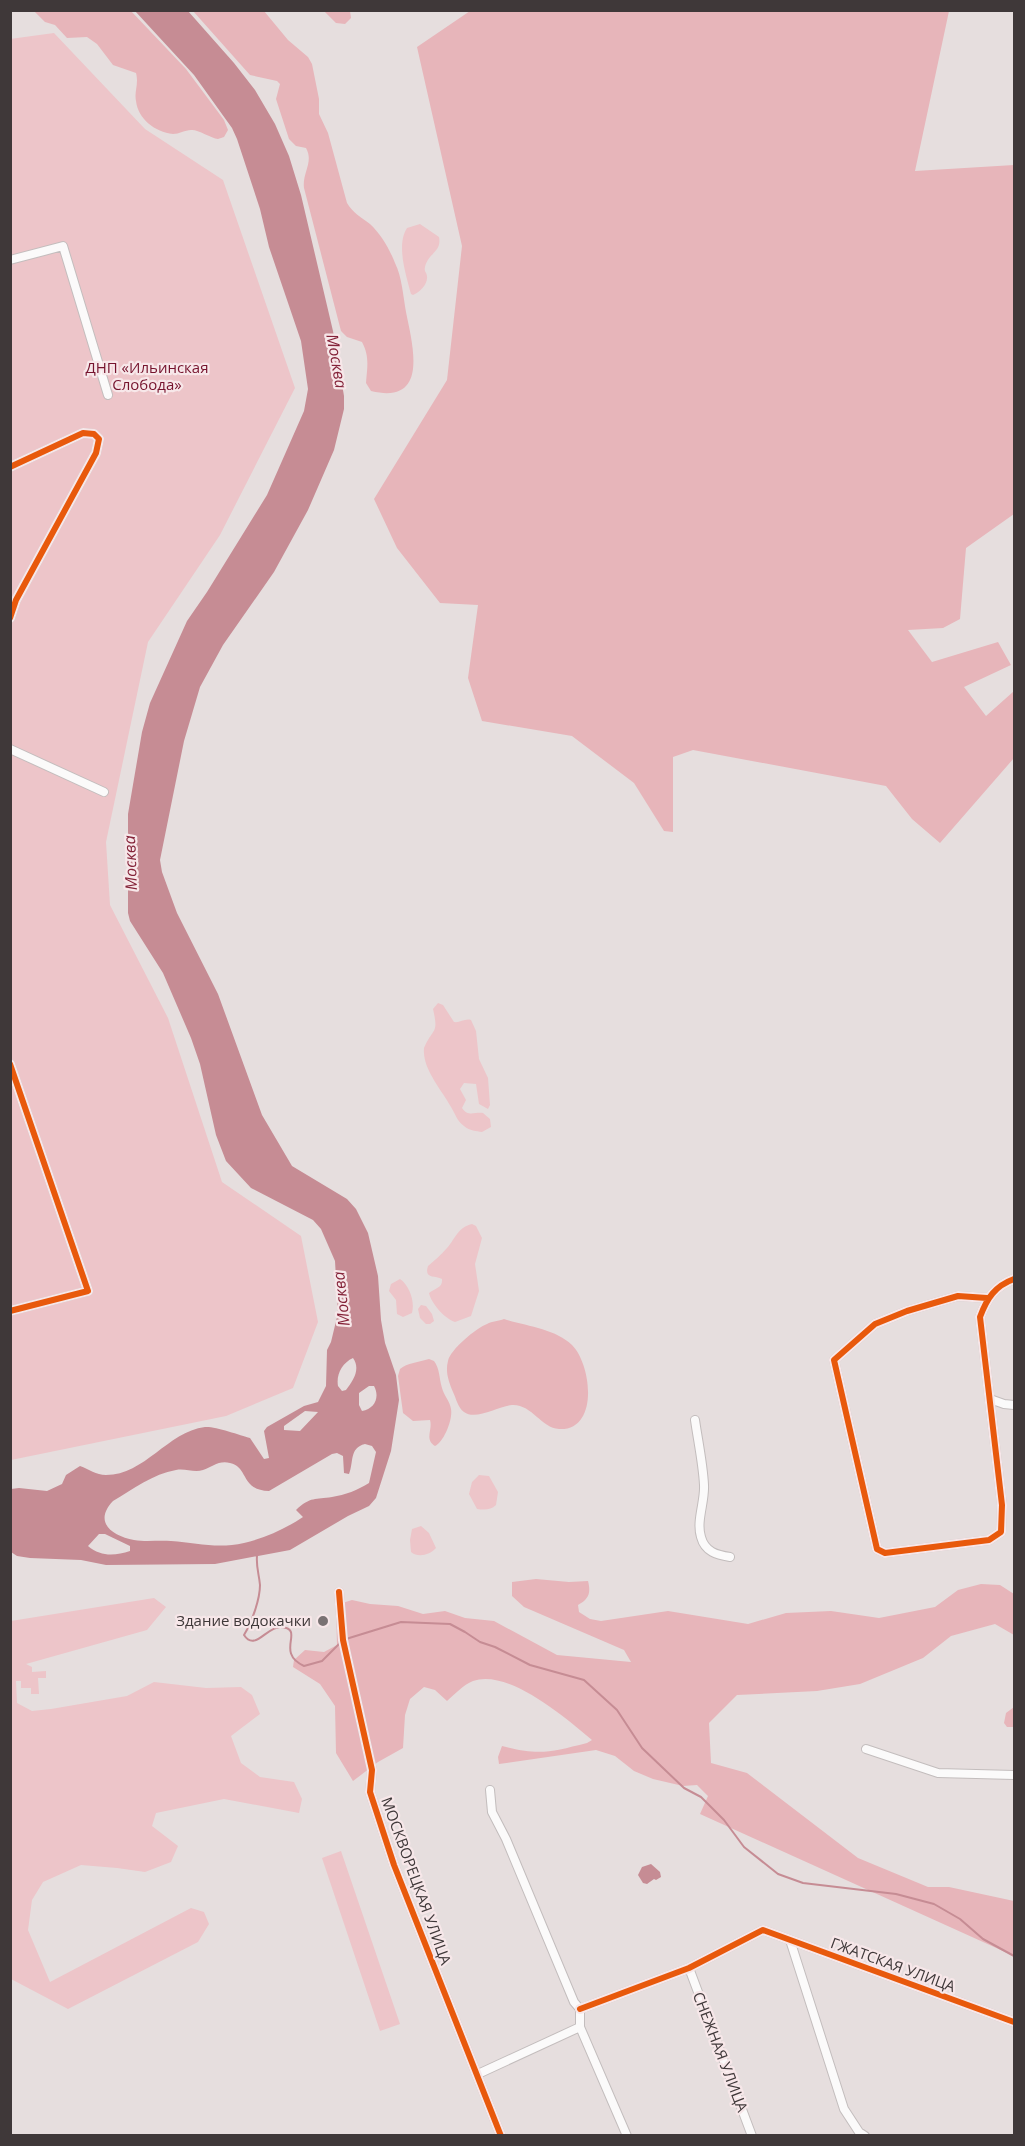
<svg xmlns="http://www.w3.org/2000/svg" width="1025" height="2146" viewBox="0 0 1025 2146" font-family="'Open Sans',sans-serif">
  <rect width="100%" height="100%" fill="#e6dede"/>
  <!-- green -->
  <path fill="#edc5c9" d="M54,33L145,129L223,180L295,388L220,535L148,642L106,842L110,905L168,1018L222,1182L301,1236L318,1322L293,1388L226,1416L11,1460L10,39Z
    M420,224L439,237C442,252 428,253 425,267C424,272 426,271 427,276C428,284 420,292 413,295L411,294C406,275 396,245 407,228Z
    M438,1003L443,1005L454,1022C460,1023 465,1018 471,1020L476,1031L479,1059L488,1078L490,1105L488,1109L479,1104L476,1084L464,1083L460,1089L466,1100L462,1108C468,1117 474,1112 483,1113L490,1119L491,1127L482,1132C476,1131 470,1131 464,1126C457,1121 456,1115 451,1107C442,1090 422,1069 424,1048C433,1027 439,1035 433,1009Z
    M472,1224L476,1226L482,1238L475,1264L479,1291L471,1316L455,1322C445,1319 431,1303 429,1293C435,1288 443,1288 442,1279C434,1275 424,1279 428,1266C434,1261 441,1255 447,1248C456,1238 457,1228 472,1224Z
    M400,1279C410,1286 415,1302 412,1313L403,1317L397,1314L396,1300L389,1291L391,1284Z
    M421,1305L426,1306L432,1314L434,1321L430,1324H426L420,1318L418,1309Z
    M479,1475L489,1476L498,1492L496,1505C491,1510 485,1510 477,1509L469,1494L472,1482Z
    M421,1526L429,1533L436,1548C430,1555 418,1558 411,1552L410,1540L412,1529Z
    M154,1598L166,1607L147,1630L26,1664L32,1667V1672L46,1671V1678H38L39,1694H31V1688H21V1681H16L17,1703L32,1711L51,1709L127,1696L154,1682L206,1688L241,1687L252,1695L260,1714L231,1736L241,1763L260,1777L294,1782L302,1799L299,1813L224,1799L156,1813L152,1826L178,1846L171,1862L145,1872L117,1868L81,1865L43,1882L32,1900L28,1930L50,1982L191,1908L204,1912L209,1924L198,1942L68,2009L11,1979V1621Z
    M341,1851L400,2024L380,2031L322,1858Z"/>
  <!-- forest -->
  <path fill="#e7b5ba" d="M34,11H131L186,69L224,120L228,130L224,137L218,139C211,138 197,129 191,130C185,130 179,134 173,134C155,132 138,119 136,101C134,91 139,85 136,73L113,65L97,44L87,37L67,38L55,25L45,22Z
    M193,11H264L288,40L308,57L312,64L319,99V114L328,133L347,203C353,213 361,217 370,224C381,234 390,250 395,263C402,277 403,296 406,312C413,347 429,405 371,391L366,383C367,368 370,357 362,342L347,337L341,331L304,188C302,173 314,162 306,148L296,146L289,139L276,99L280,84L277,81L250,75Z
    M324,11H350L351,18L345,24L336,23Z
    M470,11H949L915,171L1014,165V514L966,548L960,619L943,628L908,630L932,662L998,642L1011,665L964,687L986,716L1014,691V758L940,843L912,819L886,786L693,750L673,757V832L664,831L634,783L572,736L482,721L468,678L478,605L440,603L397,548L374,499L447,380L462,246L417,47Z
    M504,1319C526,1326 556,1329 572,1345C592,1365 599,1431 559,1429C541,1428 532,1404 512,1405C498,1406 476,1421 464,1412C458,1408 456,1398 453,1392C449,1382 445,1372 448,1361C450,1350 476,1328 487,1324C492,1321 499,1321 504,1319Z
    M429,1359L434,1361C440,1369 439,1378 442,1388C444,1396 450,1401 451,1409C453,1419 444,1442 435,1446C424,1439 433,1430 430,1420L413,1421L403,1413L398,1376L400,1369C407,1363 419,1362 429,1359Z
    M536,1579L569,1582L588,1581C591,1593 589,1599 578,1605L579,1612L590,1619L601,1621L668,1611L748,1624L786,1613L831,1611L879,1618L935,1607L958,1590L981,1584L1000,1585L1014,1594V1635L995,1624L951,1636L923,1658L860,1684L817,1691L737,1695L709,1723L711,1763L747,1773L858,1858L928,1887H949L1014,1901V1956L700,1814L708,1796L697,1785L683,1786L653,1779L634,1771L615,1756L596,1750L499,1764L498,1757L502,1746C539,1756 551,1752 587,1743L592,1740C567,1719 508,1668 473,1681C463,1685 455,1694 447,1701L435,1690L424,1687L410,1699L405,1715L403,1748L378,1762L353,1781L336,1753L335,1706L320,1684L293,1667L294,1660L305,1650L324,1652L337,1645L336,1605L352,1600L370,1604L398,1606L423,1614L445,1611L465,1618L494,1621L557,1655L631,1662L624,1650L524,1607L512,1596V1582Z
    M1014,1707V1727H1007L1004,1723L1006,1713Z"/>
  <!-- water -->
  <path fill="#c68c94" fill-rule="evenodd" d="M135,11H188L234,63L255,90L275,124L289,156L301,195L333,331L344,396V409L334,450L308,510L274,572L223,645L200,687L184,741L160,860L162,872L177,913L218,994L262,1115L292,1166L347,1199L356,1209L368,1233L378,1276L381,1320L385,1343L396,1375L399,1400L391,1451L376,1498L369,1506L348,1516L290,1550L215,1564L106,1565L81,1560L30,1558L17,1556L11,1552V1489L19,1488L47,1491L62,1484L66,1475L80,1466C89,1469 96,1475 106,1475C145,1475 167,1432 205,1427C214,1426 240,1435 250,1438L264,1459L269,1458L264,1431L267,1427L304,1406L318,1402L326,1386L327,1350L331,1342L338,1313L335,1261L321,1229L313,1220L251,1188L226,1161L216,1135L200,1064L191,1038L163,973L130,921L128,913V814L142,732L150,703L187,621L207,592L267,495L304,411L308,389L301,341L269,247L260,209L237,139L232,128L194,75ZM353,1358C361,1369 353,1381 346,1390L342,1391L338,1386C336,1375 342,1363 353,1358ZM369,1386H374C380,1397 375,1409 362,1411L359,1405V1393ZM305,1411L318,1412L300,1431L284,1430V1426ZM365,1444L372,1446L376,1452L369,1483C358,1490 345,1495 332,1497C315,1500 311,1496 296,1510L303,1517C285,1529 265,1538 244,1543C218,1549 197,1543 171,1541C159,1540 146,1542 134,1540C112,1536 93,1522 113,1501C133,1489 153,1474 176,1470C185,1468 194,1473 203,1470C212,1467 219,1460 230,1463C249,1467 240,1490 269,1491L332,1454L337,1453L343,1456L344,1473L349,1474C354,1462 349,1448 365,1444ZM99,1534H105L130,1546V1551C115,1556 101,1557 88,1546Z
    M651,1864L660,1872L661,1877L656,1880L654,1879L647,1884L643,1883L638,1875L642,1867Z"/>
  <g fill="none" stroke-linecap="round" stroke-linejoin="round">
    <!-- stream -->
    <path stroke="#c68c94" stroke-width="2" d="M257,1556C256,1567 259,1574 260,1585C260,1599 252,1622 244,1635C255,1652 267,1626 281,1627C306,1629 274,1652 304,1666L322,1661L341,1642
      M346,1639L401,1622L450,1624L465,1632L480,1642L495,1647L530,1665L584,1680L617,1710L642,1748L684,1788L701,1797L724,1820L744,1847L778,1874L803,1883L896,1894L934,1904L960,1919L983,1939L1014,1956"/>
    <!-- minor casing -->
    <g stroke="#c3bdbd" stroke-width="10">
      <path id="minor" d="M10,260L63,246L108,395
        M10,467L83,433L94,434L99,439L96,453L16,600L10,618
        M10,749L104,792
        M10,1064L88,1291L10,1311
        M987,1298L958,1296L907,1311L875,1324L834,1360L877,1549L885,1553L989,1540L1001,1532L1002,1505L980,1317C987,1298 995,1286 1014,1279
        M990,1399L1004,1404L1014,1405
        M695,1420C698,1441 703,1464 704,1485C705,1502 696,1521 701,1537C705,1552 717,1555 730,1557
        M339,1592L343,1640L372,1770L370,1792L394,1865L501,2136
        M866,1749L938,1773L1014,1775
        M490,1790L492,1812L506,1839L574,2002L580,2009V2027L627,2136
        M790,1940L844,2109L859,2132L865,2136
        M689,1968L752,2136
        M580,2009L689,1968L763,1930L1014,2022
        M478,2074L580,2027"/>
    </g>
    <!-- minor -->
    <use href="#minor" stroke="#fbfafa" stroke-width="8"/>
    <!-- cycleway casing -->
    <g stroke="#f7e7e9" stroke-width="10">
      <path id="cycleway" d="M10,467L83,433L94,434L99,439L96,453L16,600L10,618
        M10,1064L88,1291L10,1311
        M987,1298L958,1296L907,1311L875,1324L834,1360L877,1549L885,1553L989,1540L1001,1532L1002,1505L980,1317C987,1298 995,1286 1014,1279
        M339,1592L343,1640L372,1770L370,1792L394,1865L501,2136
        M580,2009L689,1968L763,1930L1014,2022"/>
    </g>
    <!-- cycleway -->
    <use href="#cycleway" stroke="#e8590c" stroke-width="6"/>
  </g>
  <!-- markers -->
  <circle fill="#797273" stroke="#f7e7e9" stroke-width="2" cx="323" cy="1621" r="6"/>
  <g text-anchor="middle" stroke-width="4.5" stroke-linejoin="round" paint-order="stroke">
    <!-- park labels -->
    <g font-size="15" fill="#76142e" stroke="#f7e7e9">
      <text x="147" y="373">ДНП «Ильинская<tspan x="147" dy="17">Слобода»</tspan></text>
    </g>
    <!-- poi labels -->
    <g font-size="15" fill="#3f3839" stroke="#f7e7e9" text-anchor="end">
      <text x="311" y="1626">Здание водокачки</text>
    </g>
    <!-- street labels -->
    <g font-size="15" fill="#3f3839" stroke="#f7e7e9">
      <text transform="translate(416 1881) rotate(70)" y="5">МОСКВОРЕЦКАЯ УЛИЦА</text>
      <text transform="translate(893 1965) rotate(20)" y="5">ГЖАТСКАЯ УЛИЦА</text>
      <text transform="translate(720 2052) rotate(69)" y="5">СНЕЖНАЯ УЛИЦА</text>
    </g>
    <!-- water labels -->
    <g font-size="16" font-style="italic" fill="#842339" stroke="#f7e7e9">
      <text transform="translate(337 361) rotate(80)" y="6">Москва</text>
      <text transform="translate(130 863) rotate(-92)" y="6">Москва</text>
      <text transform="translate(341 1299) rotate(-96)" y="6">Москва</text>
    </g>
  </g>
  <!-- border -->
  <rect width="1025" height="2146" fill="none" stroke="#3f3839" stroke-width="24"/>
</svg>
